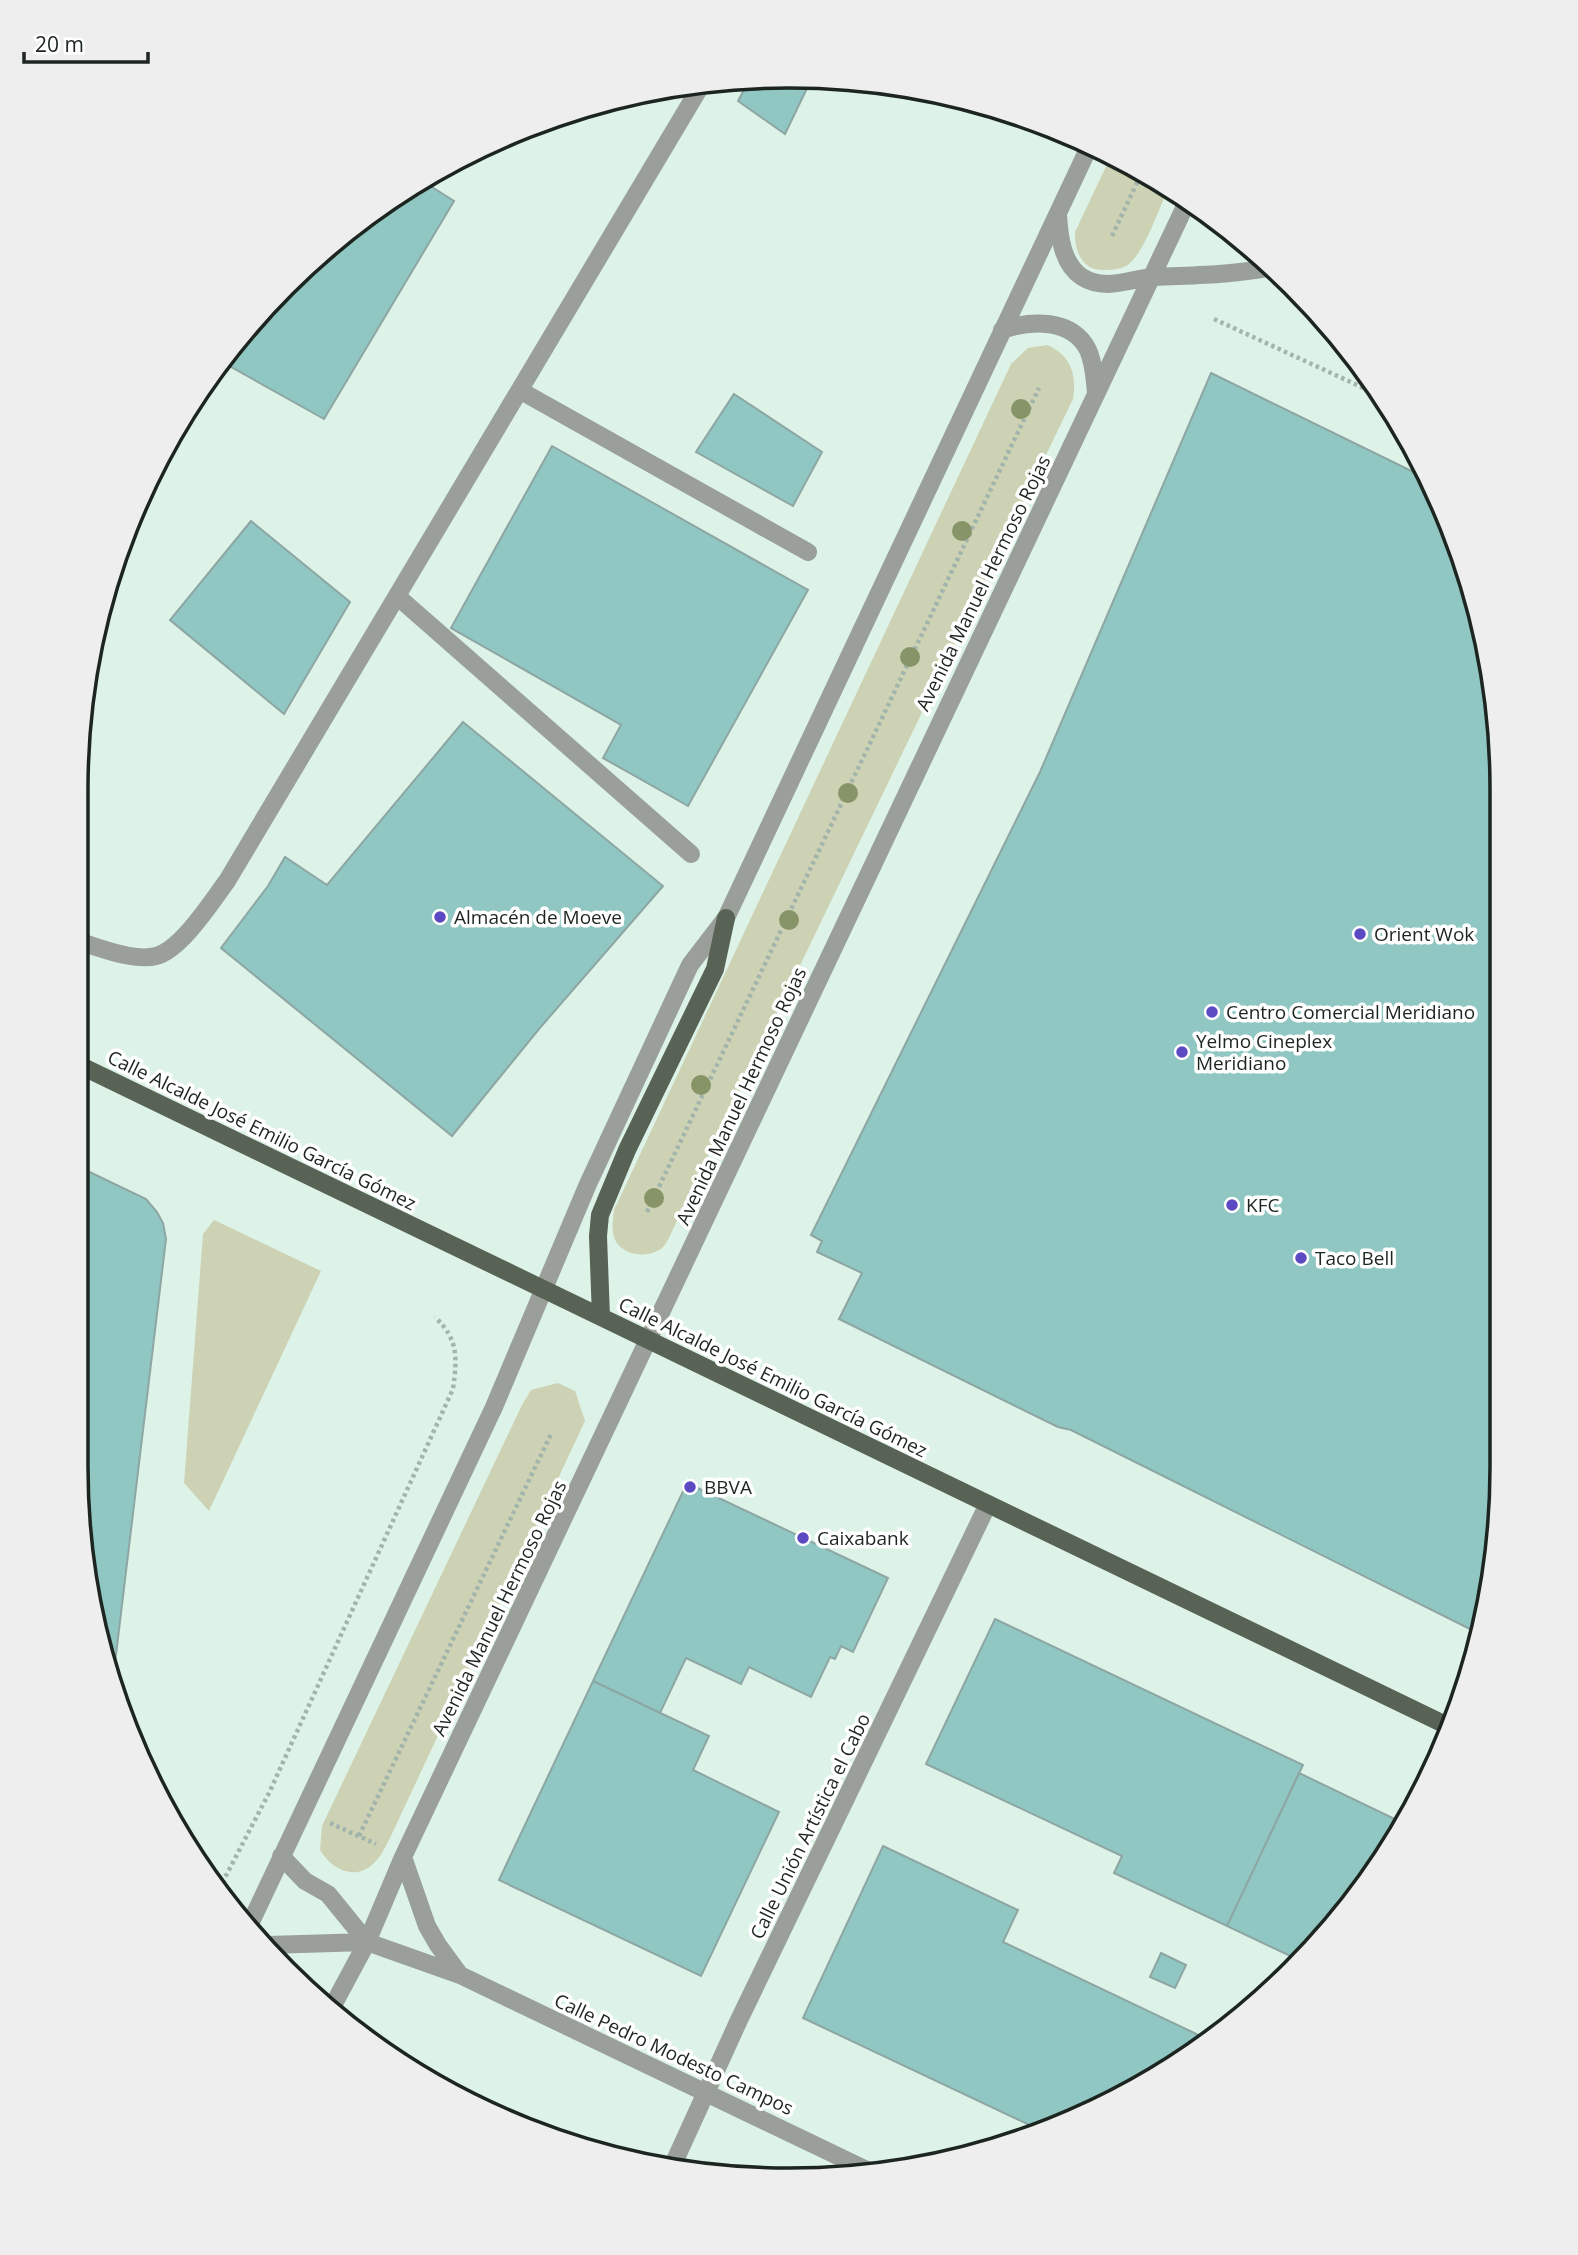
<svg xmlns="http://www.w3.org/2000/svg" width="1578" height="2255" viewBox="0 0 1578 2255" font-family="'Open Sans',sans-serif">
  <rect width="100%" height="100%" fill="#ddf3e8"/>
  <!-- green -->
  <path fill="#cdd2b4" d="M1111,156L1169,187C1160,206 1145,251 1129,264C1123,269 1112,270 1104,270C1098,270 1093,269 1088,266C1077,258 1075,244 1075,232Z
    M1047,345C1071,355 1077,375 1073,399L674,1227C671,1233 668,1242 663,1247C652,1258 626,1257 617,1243C610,1234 613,1221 614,1210L1011,364L1028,348Z
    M214,1220L321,1271L209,1511L184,1483L203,1234Z
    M558,1383L575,1391L585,1421L390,1838C386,1846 381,1856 375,1862C356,1882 332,1870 320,1850L322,1826L522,1405L531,1390Z"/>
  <!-- building -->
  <path fill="#90c7c2" stroke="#8ea6a3" stroke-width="2" d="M789,75L812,78L785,134L738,101L750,79Z
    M421,180L454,201L324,419L224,363L285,284L393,195Z
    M1211,373L1432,481L1489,650L1503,789V1466L1489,1606L1480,1634L1071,1430L1058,1427L839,1319L862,1273L817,1252L822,1241L811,1235L1040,772Z
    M734,394L822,452L793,506L696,452Z
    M552,446L808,590L688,806L603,758L621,725L451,628Z
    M251,521L350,602L284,714L170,620Z
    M463,722L663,886L539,1029L452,1136L221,948L268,886L285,857L327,885Z
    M75,1165L146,1199L157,1212L163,1223L166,1239L112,1688L100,1651L75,1466Z
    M687,1483L888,1578L853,1652L841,1646L835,1659L830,1657L811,1697L749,1667L741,1684L686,1658L660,1713L593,1681Z
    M995,1619L1303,1765L1227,1926L1114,1873L1122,1856L926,1764Z
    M593,1681L709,1736L693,1770L779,1812L701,1976L499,1880Z
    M1299,1773L1403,1823L1382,1863L1301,1961L1227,1926Z
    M883,1846L1018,1910L1003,1942L1209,2040L1186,2059L1105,2106L1038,2129L803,2018Z
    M1161,1953L1186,1965L1175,1988L1150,1977Z"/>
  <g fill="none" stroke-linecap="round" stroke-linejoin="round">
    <!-- path -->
    <path stroke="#a2b4ab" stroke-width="4.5" stroke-dasharray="3.5 3.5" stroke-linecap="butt" d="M1112,236L1142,172
      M1214,319L1381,396
      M647,1212L1039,388
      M330,1823L376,1844
      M359,1836L551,1434
      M219,1889L269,1793L453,1389C457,1358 459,1340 435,1317"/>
    <!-- minor -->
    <path stroke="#9aa099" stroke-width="18" d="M1058,214C1059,235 1062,264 1082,277C1106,292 1130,278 1155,277C1195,275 1233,275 1272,267
      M1002,330C1030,320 1072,318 1088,350C1094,364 1095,380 1096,394
      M521,391L808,552
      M398,597L691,854
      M75,940C97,947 134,962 156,956C181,950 212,901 227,881L702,84
      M281,1856L305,1881L328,1894L367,1942
      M403,1857L427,1926L438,1945L460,1975
      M250,1924L494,1407L588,1184L690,965L726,918L1090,145
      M268,1945L367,1942L460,1975L871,2172
      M330,2011L367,1942L403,1857L1189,198
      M672,2167L739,2020L988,1504"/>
    <!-- major -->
    <path stroke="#586255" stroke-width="18" d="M75,1063L1452,1728
      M601,1317L598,1236L600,1215L627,1150L715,969L726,918"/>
  </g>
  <!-- trees -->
  <g fill="#879468">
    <circle cx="1021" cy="409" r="10"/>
    <circle cx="962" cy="531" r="10"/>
    <circle cx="910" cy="657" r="10"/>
    <circle cx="848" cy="793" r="10"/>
    <circle cx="789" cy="920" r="10"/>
    <circle cx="701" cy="1085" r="10"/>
    <circle cx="654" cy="1198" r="10"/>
  </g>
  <!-- markers -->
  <g fill="#5b4ac2" stroke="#fff" stroke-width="2.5">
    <circle cx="440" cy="917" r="7"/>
    <circle cx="1360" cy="934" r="7"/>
    <circle cx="1212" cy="1012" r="7"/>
    <circle cx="1182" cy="1052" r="7"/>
    <circle cx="1232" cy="1205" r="7"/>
    <circle cx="1301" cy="1258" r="7"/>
    <circle cx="690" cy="1487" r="7"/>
    <circle cx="803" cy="1538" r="7"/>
  </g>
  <g text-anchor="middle" stroke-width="7" stroke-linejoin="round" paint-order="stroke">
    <!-- street labels -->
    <g font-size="19" fill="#1d2521" stroke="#fff">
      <text transform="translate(983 583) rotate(-64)" y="7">Avenida Manuel Hermoso Rojas</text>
      <text transform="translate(741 1096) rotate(-65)" y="7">Avenida Manuel Hermoso Rojas</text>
      <text transform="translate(262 1130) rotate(26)" y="7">Calle Alcalde José Emilio García Gómez</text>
      <text transform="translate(773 1377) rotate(26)" y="7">Calle Alcalde José Emilio García Gómez</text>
      <text transform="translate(499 1608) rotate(-64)" y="7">Avenida Manuel Hermoso Rojas</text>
      <text transform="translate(810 1826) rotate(-64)" y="7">Calle Unión Artística el Cabo</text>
      <text transform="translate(674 2054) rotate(25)" y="7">Calle Pedro Modesto Campos</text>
    </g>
    <!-- poi labels -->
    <g font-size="19" fill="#1d2521" stroke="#fff" text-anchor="start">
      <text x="454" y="924">Almacén de Moeve</text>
      <text x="1374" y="941">Orient Wok</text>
      <text x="1226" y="1019">Centro Comercial Meridiano</text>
      <text x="1196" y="1048">Yelmo Cineplex<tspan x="1196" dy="22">Meridiano</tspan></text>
      <text x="1246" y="1212">KFC</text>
      <text x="1315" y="1265">Taco Bell</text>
      <text x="704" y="1494">BBVA</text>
      <text x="817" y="1545">Caixabank</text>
    </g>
  </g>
  <!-- crop -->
  <path d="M0 0H1578V2255H0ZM789 88H789A701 701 0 0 1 1490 789V1467A701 701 0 0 1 789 2168H789A701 701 0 0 1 88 1467V789A701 701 0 0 1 789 88Z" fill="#edeeed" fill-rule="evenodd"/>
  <path fill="none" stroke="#1d2521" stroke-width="3.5" d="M789 88H789A701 701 0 0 1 1490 789V1467A701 701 0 0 1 789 2168H789A701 701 0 0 1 88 1467V789A701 701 0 0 1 789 88Z"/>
  <!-- scale -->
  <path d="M24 52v10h124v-10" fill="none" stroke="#1d2521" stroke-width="3.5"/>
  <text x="35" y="52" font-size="21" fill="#1d2521" stroke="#ffffff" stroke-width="5" paint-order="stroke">20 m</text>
</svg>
